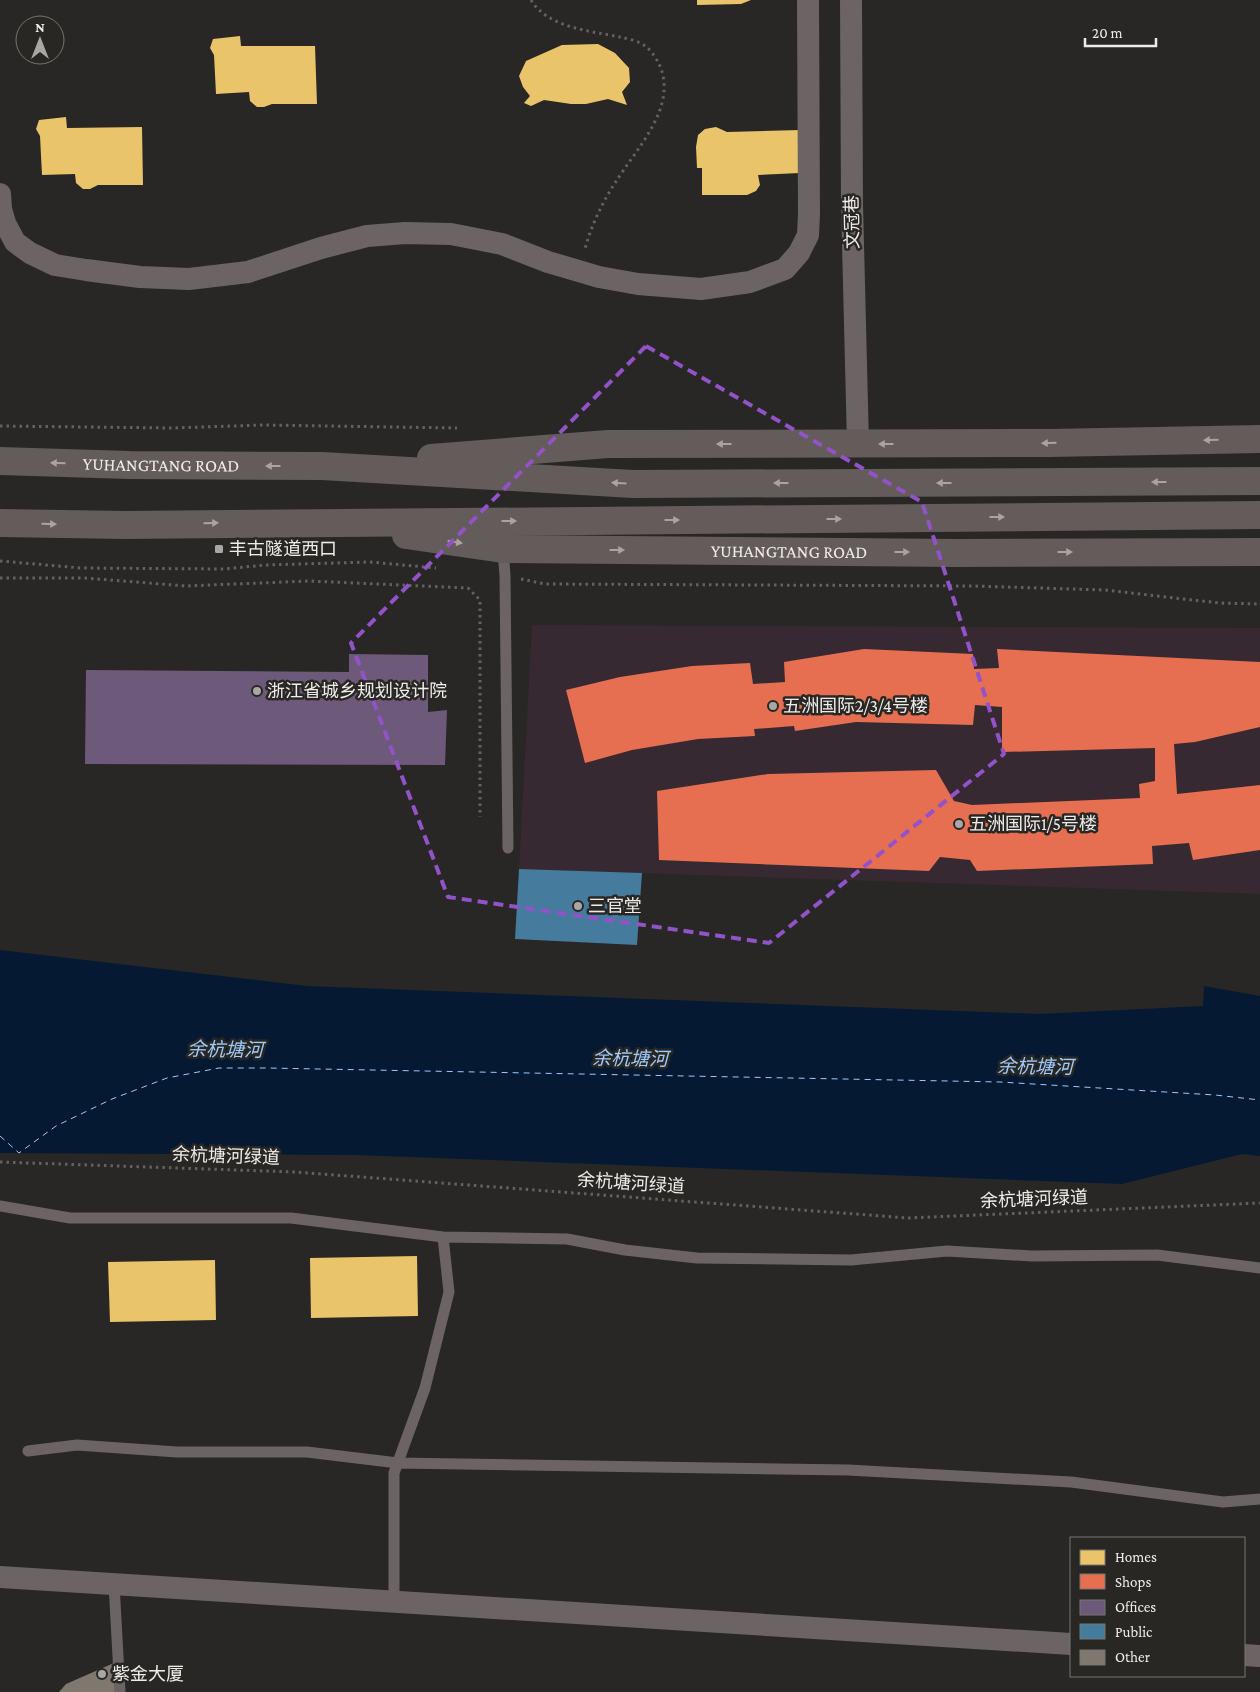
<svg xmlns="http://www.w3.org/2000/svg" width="1260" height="1692" viewBox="0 0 1260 1692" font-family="'Crimson Pro','Noto Sans SC',serif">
  <rect width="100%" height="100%" fill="#282725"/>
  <!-- commercial -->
  <path fill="#372931" d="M532,625L1260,628V894L519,869Z"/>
  <!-- water -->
  <path fill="#051a32" d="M0,950L307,986L1039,1014L1203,1006L1204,986L1260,996V1156L1242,1154L1122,1184L357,1155L0,1153Z"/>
  <!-- homes -->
  <path fill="#e9c46a" d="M697,0H751L741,4L697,5Z
    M240,36L241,46H315L317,104H272L264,107H257L250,101L249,92L216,94L214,55L210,48L213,39Z
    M598,44L615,53L629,68L630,82L622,92L627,105L608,99L586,104H571L544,100L531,106L524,103L530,96L523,87L519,76L526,61L562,45Z
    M66,117L67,128L142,127L143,185H98L90,189H83L76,183L75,174L42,175L40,136L36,129L39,120Z
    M716,127L727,132L800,130V173L758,175L760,185L756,191L747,195H702V168H697L696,147L698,135L705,129Z
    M417,1256L418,1316L311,1318L310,1258Z
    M215,1260L216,1320L110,1322L108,1262Z"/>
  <!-- shops -->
  <path fill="#e76f51" d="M864,649L973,654L974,669L999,668L997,649L1260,662V727L1195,742L1174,744L1177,794L1260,785V850L1193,860L1189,843L1152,846L1153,864L977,871L970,860L940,857L929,871L659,860L657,791L768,774L936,770L954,801L972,805L1140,798L1139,784L1155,781V748L1002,752V707L975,705L973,725L856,722L795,731L794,726L754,729L755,736L698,739L632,750L585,763L566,690L620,677L692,666L750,663L753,684L785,682L784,662Z"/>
  <!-- offices -->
  <path fill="#6d597a" d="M349,654L428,655V712L447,710L445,765L85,764L86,670L349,672Z"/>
  <!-- public -->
  <path fill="#457b9d" d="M519,869L642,873L637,945L515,939Z"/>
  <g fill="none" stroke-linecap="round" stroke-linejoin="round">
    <!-- ferry -->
    <path stroke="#9ecafd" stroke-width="1" stroke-dasharray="6 5" stroke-linecap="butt" d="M0,1136L19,1153L56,1126L112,1099L167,1078L219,1068H267L1000,1082L1215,1095L1260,1100"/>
  </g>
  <!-- building -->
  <path fill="#7f786e" d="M114,1663L115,1692H59L66,1684Z"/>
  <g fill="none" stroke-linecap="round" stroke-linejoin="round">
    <!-- path -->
    <path stroke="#646160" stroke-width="3" stroke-dasharray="2.5 4" stroke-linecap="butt" d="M531,0C548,28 591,31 620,37C628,39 639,41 645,46C651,50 656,58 659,64C679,106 636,149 615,183C602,203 591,226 585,249
      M0,426L172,428L263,425L457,428
      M0,561L81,568L224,569L266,565L370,562L436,568
      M0,578H84L186,586L309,581L468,588L480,600V817
      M521,579L545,584L973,586L1105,590L1219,603L1260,604
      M0,1162L295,1172L908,1218L1260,1203"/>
    <!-- service -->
    <path stroke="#6c6464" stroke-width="11" d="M503,549L505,576L508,848
      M0,1206L70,1218H291L443,1237L567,1239L625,1250L697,1258L851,1260L947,1251L1032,1256L1157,1255L1260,1268
      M28,1451L77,1445L177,1452H307L398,1463L848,1470L1071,1482L1223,1502L1260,1499
      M114,1584L120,1692
      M394,1602V1473L425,1388L449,1292L443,1237"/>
    <!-- minor -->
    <path stroke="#6c6464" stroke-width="22" d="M851,0L852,204L858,444
      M0,194L1,209L5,223L15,242L30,253L55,265L86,270L140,277L189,279L248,272L321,248L367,236L405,233L451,234L502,244L548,262L599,277L638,284L701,289L750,282L785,269L799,253L808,235L809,214L808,0
      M0,1577L1071,1644
      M1244,1655L1260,1656"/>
    <!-- primary -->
    <g stroke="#645b5b" stroke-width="28">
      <path d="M431,458L608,444L1050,443L1260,439"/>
      <path id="s1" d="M0,461L129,465L322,466L633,484L1260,481"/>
      <path d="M0,523L125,525L1260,515"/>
      <path id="s2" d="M406,535L503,549L957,553L1260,552"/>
    </g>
  </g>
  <!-- one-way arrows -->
  <defs><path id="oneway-solid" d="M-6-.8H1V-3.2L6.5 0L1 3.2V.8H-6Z" transform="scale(1.25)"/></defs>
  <g fill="#a9a4a2">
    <use href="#oneway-solid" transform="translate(1211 440) rotate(179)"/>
    <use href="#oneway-solid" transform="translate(1049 443) rotate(179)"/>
    <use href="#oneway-solid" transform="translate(724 444) rotate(180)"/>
    <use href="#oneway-solid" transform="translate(886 444) rotate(180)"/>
    <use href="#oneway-solid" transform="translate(58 463) rotate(-178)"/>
    <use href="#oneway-solid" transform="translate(273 466) rotate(-180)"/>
    <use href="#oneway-solid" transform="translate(1159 482) rotate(180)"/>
    <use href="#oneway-solid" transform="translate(619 483) rotate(-177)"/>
    <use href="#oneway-solid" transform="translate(781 483) rotate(180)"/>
    <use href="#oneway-solid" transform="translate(944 483) rotate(180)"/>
    <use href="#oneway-solid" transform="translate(997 517)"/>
    <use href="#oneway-solid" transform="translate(834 519)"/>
    <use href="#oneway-solid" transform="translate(672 520)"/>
    <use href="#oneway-solid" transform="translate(509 521)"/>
    <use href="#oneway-solid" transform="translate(211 523) rotate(-1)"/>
    <use href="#oneway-solid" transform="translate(49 524) rotate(1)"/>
    <use href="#oneway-solid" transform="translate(455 542) rotate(9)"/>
    <use href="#oneway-solid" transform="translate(617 550)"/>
    <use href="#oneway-solid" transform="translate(902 552)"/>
    <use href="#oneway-solid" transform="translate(1065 552)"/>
  </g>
  <!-- marked area -->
  <path fill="none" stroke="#9252c8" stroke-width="4" stroke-dasharray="10 6" stroke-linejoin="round" d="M646,346L922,502L1004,754L769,943L448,897L351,643Z"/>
  <!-- markers -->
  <g fill="#a9a7a5" stroke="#292724" stroke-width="2">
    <rect x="214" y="544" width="10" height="10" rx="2.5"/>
    <circle cx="257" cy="691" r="5"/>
    <circle cx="773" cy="706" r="5"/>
    <circle cx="959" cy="824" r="5"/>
    <circle cx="578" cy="906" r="5"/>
    <circle cx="102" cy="1674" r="5"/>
  </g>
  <g text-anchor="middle" stroke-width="5" stroke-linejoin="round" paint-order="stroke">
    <!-- street labels -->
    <g font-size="18" fill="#eeecea" stroke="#292724">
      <text transform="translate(852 222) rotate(-91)" y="6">文冠巷</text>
      <text dy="6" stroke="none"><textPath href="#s1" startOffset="161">YUHANGTANG ROAD</textPath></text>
      <text dy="6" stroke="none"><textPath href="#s2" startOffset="384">YUHANGTANG ROAD</textPath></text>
      <text transform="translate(226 1156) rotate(2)" y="6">余杭塘河绿道</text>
      <text transform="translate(631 1183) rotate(4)" y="6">余杭塘河绿道</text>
      <text transform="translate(1034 1199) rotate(-2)" y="6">余杭塘河绿道</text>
    </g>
    <!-- poi labels -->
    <g font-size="18" fill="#eeecea" stroke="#292724" text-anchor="start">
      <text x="229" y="555">丰古隧道西口</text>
      <text x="267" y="697">浙江省城乡规划设计院</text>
      <text x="783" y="712">五洲国际2/3/4号楼</text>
      <text x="969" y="830">五洲国际1/5号楼</text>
      <text x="588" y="912">三官堂</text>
      <text x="112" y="1680">紫金大厦</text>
    </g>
    <!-- water labels -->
    <g font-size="19" font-style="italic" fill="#9ecafd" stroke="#292724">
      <text transform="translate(225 1049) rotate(1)" y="7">余杭塘河</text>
      <text transform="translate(630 1058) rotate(1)" y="7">余杭塘河</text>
      <text transform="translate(1035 1066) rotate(1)" y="7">余杭塘河</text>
    </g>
  </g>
  <!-- legend -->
  <rect x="1070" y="1537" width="175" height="140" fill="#292724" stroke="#787673"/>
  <rect x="1080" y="1550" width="25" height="15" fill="#e9c46a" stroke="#787673"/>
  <text x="1115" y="1562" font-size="15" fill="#eeecea">Homes</text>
  <rect x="1080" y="1574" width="25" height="15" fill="#e76f51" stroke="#787673"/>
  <text x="1115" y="1587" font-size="15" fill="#eeecea">Shops</text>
  <rect x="1080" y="1600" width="25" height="15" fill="#6d597a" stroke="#787673"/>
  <text x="1115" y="1612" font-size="15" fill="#eeecea">Offices</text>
  <rect x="1080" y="1624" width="25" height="15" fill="#457b9d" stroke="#787673"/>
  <text x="1115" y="1637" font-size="15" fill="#eeecea">Public</text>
  <rect x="1080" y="1650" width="25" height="15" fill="#7f786e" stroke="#787673"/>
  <text x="1115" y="1662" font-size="15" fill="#eeecea">Other</text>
  <!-- north arrow -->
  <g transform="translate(40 40)"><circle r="24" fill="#292724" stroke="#787673"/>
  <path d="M0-4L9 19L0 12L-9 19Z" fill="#a9a7a5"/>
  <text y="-8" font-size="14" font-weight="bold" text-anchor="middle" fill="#eeecea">N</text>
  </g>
  <!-- scale -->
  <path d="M1085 38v8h71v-8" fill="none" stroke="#eeecea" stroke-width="2.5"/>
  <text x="1092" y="38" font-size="15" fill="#eeecea" stroke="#292724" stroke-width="4" paint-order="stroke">20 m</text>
</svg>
